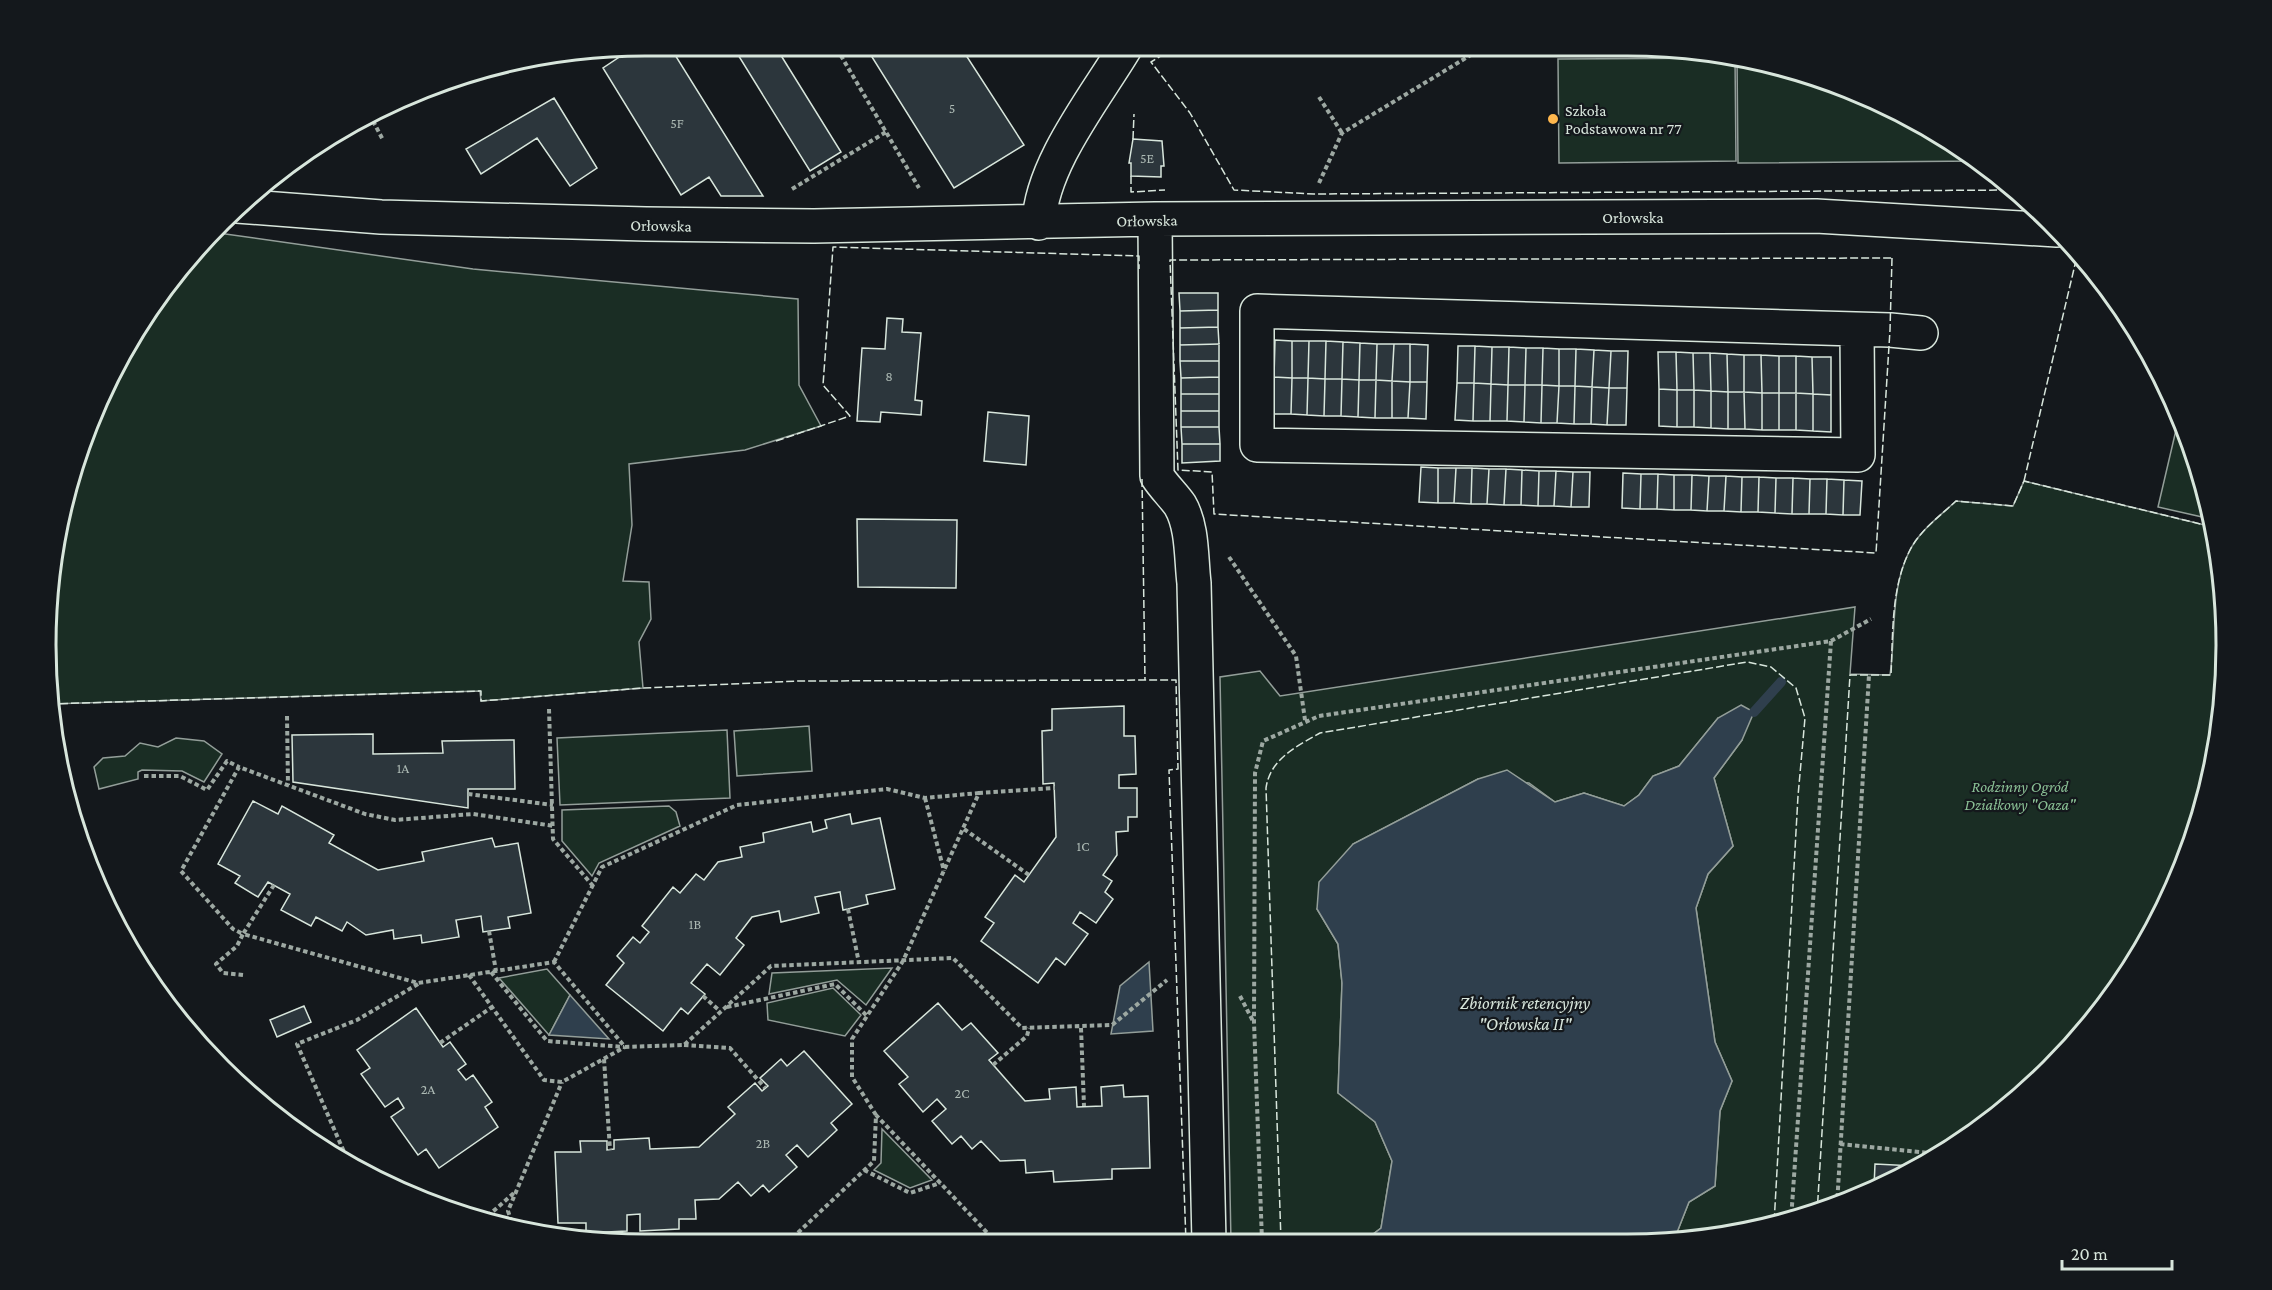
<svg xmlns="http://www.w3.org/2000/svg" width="2272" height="1290" viewBox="0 0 2272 1290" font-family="'Crimson Pro',serif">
  <rect width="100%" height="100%" fill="#14181c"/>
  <!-- green -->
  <path fill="#1a2d24" stroke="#939e99" stroke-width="1.5" d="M1735,58L1736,161L1559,163L1558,59Z
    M1737,58L1783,66L1927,126L1976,161L1738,163Z
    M211,232L473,269L798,299L799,385L821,426L745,450L629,464L632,525L623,581L649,582L651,619L639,642L643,688L481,701L480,691L49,704L46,684L50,567L66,489L107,380L146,311Z
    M2179,417L2207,490L2211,519L2158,507Z
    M2024,481L2213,527L2226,606L2222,724L2195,838L2146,945L2052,1069L1960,1144L1820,1213L1705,1240H1674L1689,1202L1715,1186L1720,1111L1732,1081L1715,1042L1696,908L1708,874L1733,846L1714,778L1742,740L1718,718L1679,766L1653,776L1639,795L1624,806L1584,793L1555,802L1529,783L1478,779L1353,844L1317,909L1338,944L1342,983L1338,1093L1375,1122L1392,1161L1381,1228L1364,1241L1231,1242L1220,677L1260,671L1280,696L1855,607L1850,674L1890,675C1896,634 1890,590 1909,552C1919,531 1940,516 1956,501L2013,506Z
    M809,726L812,771L737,776L734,731Z
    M727,730L730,798L560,805L557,738Z
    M176,738L204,741L222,754L204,782L182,771L142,770L138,772V779L99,789L94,767L103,758L125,756L140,743L158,747Z
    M669,806L676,812L680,826L599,863L592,876L562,841V810Z
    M892,968L866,1005L837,980L769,994L772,973Z
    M547,969L570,995L549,1035L499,978Z
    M833,988L861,1015L845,1036L768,1020L767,1003Z
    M882,1129L932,1180L910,1188L874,1170L881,1163Z"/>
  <!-- water -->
  <path fill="#2f3f4d" stroke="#939e99" stroke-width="1.5" d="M1741,705L1754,712L1742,740L1714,778L1733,846L1708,874L1696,908L1715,1042L1732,1081L1720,1111L1715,1186L1689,1202L1674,1240L1364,1241L1381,1228L1392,1161L1375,1122L1338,1093L1342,983L1338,944L1317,909L1319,882L1353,844L1478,779L1507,770L1555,802L1584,793L1624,806L1639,795L1653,776L1679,766L1718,718Z
    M1149,962L1153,1031L1111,1034L1120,986Z
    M570,995L609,1039L549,1035Z"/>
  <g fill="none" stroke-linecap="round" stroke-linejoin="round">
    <!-- stream -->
    <path stroke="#2f3f4d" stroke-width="10" d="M1754,712L1781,682"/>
  </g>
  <!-- building -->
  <path fill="#2c363c" stroke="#d8e6dc" stroke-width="1.5" d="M777,49L841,152L810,171L735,50Z
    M867,49H962L1024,145L954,188Z
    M630,50H672L763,196H721L709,177L681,195L603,68Z
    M554,98L597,168L570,186L537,138L481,174L466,149Z
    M1133,139L1162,141L1164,166H1161V177L1131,176V163H1129Z
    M1179,293H1218V310L1180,311Z
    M1218,310V327L1180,328V311Z
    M887,318L903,319L902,332L921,333L915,400L922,401L921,415L881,412L880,422L857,421L862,348L885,349Z
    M1218,327L1219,344L1180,345V328Z
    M1275,340L1292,341V378L1274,377Z
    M1292,341H1309L1308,378H1292Z
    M1309,341H1326L1325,379L1308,378Z
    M1326,341L1343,342L1342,379H1325Z
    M1343,342L1360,343L1359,380L1342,379Z
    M1360,343L1377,344L1376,380H1359Z
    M1219,344V361H1180V345Z
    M1377,344H1394L1392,381L1376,380Z
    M1394,344H1410V382L1392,381Z
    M1410,344L1428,345L1427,382H1410Z
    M1458,346H1475L1474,383H1457Z
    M1475,346L1492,347L1491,384L1474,383Z
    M1492,347H1509L1508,385L1491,384Z
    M1509,347L1526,348L1525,385H1508Z
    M1526,348H1543L1542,385H1525Z
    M1543,348L1559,349V386L1542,385Z
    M1559,349H1576L1575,386H1559Z
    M1576,349L1594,350L1592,387L1575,386Z
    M1594,350L1611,351L1609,388L1592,387Z
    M1611,351H1628L1627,388H1609Z
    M1658,352H1676L1677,390L1659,389Z
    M1676,352L1693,353L1694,390H1677Z
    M1693,353H1710L1711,391L1694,390Z
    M1710,353L1727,354L1728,392L1711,391Z
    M1727,354L1744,355V392H1728Z
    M1744,355H1761L1762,393L1744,392Z
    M1761,355L1779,356V393H1762Z
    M1779,356H1796V393H1779Z
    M1796,356L1812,357L1813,394L1796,393Z
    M1812,357H1831V395L1813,394Z
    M1180,361H1219V377L1181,378Z
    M1219,377V394H1181V378Z
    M1274,377L1292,378L1291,414H1273Z
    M1292,378H1308L1307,415L1291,414Z
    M1308,378L1325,379L1324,416L1307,415Z
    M1325,379H1342L1341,416H1324Z
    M1342,379L1359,380L1358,417L1341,416Z
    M1359,380H1376L1375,418L1358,417Z
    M1376,380L1392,381V418H1375Z
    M1392,381L1410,382L1408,418H1392Z
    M1410,382H1427L1426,419L1408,418Z
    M1457,383H1474L1473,421L1455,420Z
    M1474,383L1491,384L1490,421H1473Z
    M1491,384L1508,385L1507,421H1490Z
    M1508,385H1525L1524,422L1507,421Z
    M1525,385H1542L1541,423L1524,422Z
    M1542,385L1559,386L1557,423H1541Z
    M1559,386H1575L1574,424L1557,423Z
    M1575,386L1592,387L1591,424H1574Z
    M1592,387L1609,388L1607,425L1591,424Z
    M1609,388H1627L1626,425H1607Z
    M1659,389L1677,390V427L1659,426Z
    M1677,390H1694V427H1677Z
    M1694,390L1711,391V428L1694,427Z
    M1711,391L1728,392V429L1711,428Z
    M1728,392H1744L1745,429H1728Z
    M1744,392L1762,393V430L1745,429Z
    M1762,393H1779V430H1762Z
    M1779,393H1796V430H1779Z
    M1796,393L1813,394V431L1796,430Z
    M1181,394H1219V411H1181Z
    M1813,394L1831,395V432L1813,431Z
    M1181,411H1219V427H1181Z
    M988,412L1029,416L1026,465L984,461Z
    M1181,427H1219L1220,444H1182Z
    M1182,444H1220V461L1182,463Z
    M1421,467L1438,468V503L1419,502Z
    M1438,468H1456L1454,503H1438Z
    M1456,468H1472L1471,504L1454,503Z
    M1472,468L1489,469L1487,504H1471Z
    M1489,469H1506L1504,505L1487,504Z
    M1506,469L1522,470L1521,505H1504Z
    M1522,470L1539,471L1538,506L1521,505Z
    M1539,471H1556L1554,506H1538Z
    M1556,471L1573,472L1571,507L1554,506Z
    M1573,472H1590L1589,507H1571Z
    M1623,473L1641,474L1640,509L1622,508Z
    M1641,474H1658L1657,509H1640Z
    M1658,474L1674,475V510L1657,509Z
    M1674,475H1692L1691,510H1674Z
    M1692,475L1709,476L1707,511L1691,510Z
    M1709,476H1726L1724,511H1707Z
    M1726,476L1742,477L1741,512L1724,511Z
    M1742,477H1759L1758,512H1741Z
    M1759,477L1776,478L1775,513L1758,512Z
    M1776,478H1793L1792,514L1775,513Z
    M1793,478L1810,479L1809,514H1792Z
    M1810,479H1827L1826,514H1809Z
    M1827,479L1844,480L1843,515L1826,514Z
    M1844,480L1862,481L1860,515H1843Z
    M857,519L957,520L956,588L858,587Z
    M1124,706V736H1135L1136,774L1119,775V788H1137V817H1128V831L1116,832L1117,855L1103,875L1112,881L1105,892L1113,899L1096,923L1080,912L1073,923L1088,934L1065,965L1056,958L1038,983L981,941L994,923L985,917L1015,875L1024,882L1056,837L1054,783L1043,784L1042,731L1052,730V709Z
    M373,734V754L443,753L442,741L514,740L515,789H468V808L293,782L292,735Z
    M253,801L278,814L282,806L334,835L329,843L378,870L424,861L422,852L492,838L495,847L518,843L531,913L508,917L510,928L483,932L481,916L456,920L459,937L422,943L421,935L394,939L393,930L366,935L347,922L342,931L316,917L311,926L281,910L290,894L268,882L258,897L235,883L240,876L218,864Z
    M850,814L852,824L880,818L895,889L866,895L868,904L848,909L843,910L840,892L815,897L819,913L781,922L779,911L752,917L736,938L744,945L720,975L707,964L691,983L705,994L688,1014L681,1008L663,1031L606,985L624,963L617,956L633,937L640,943L649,932L642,926L673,887L680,893L696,874L704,880L718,862L742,857L740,847L764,842L763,833L811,822L813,832L827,828L825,820Z
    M938,1003L962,1030L971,1023L998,1053L989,1060L1025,1101L1050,1099L1049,1089L1076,1087L1077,1107L1102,1106L1101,1087L1123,1085L1124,1097L1148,1096L1150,1168L1112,1169V1179L1054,1182L1053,1171L1026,1173L1025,1160L1000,1161L981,1141L972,1149L961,1136L952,1144L932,1121L946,1109L937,1099L923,1112L899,1084L908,1077L884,1051Z
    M304,1006L311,1022L277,1037L270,1020Z
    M416,1008L443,1047L450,1042L466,1064L458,1070L466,1080L473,1075L492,1102L485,1107L498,1127L439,1168L426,1149L418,1155L391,1117L404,1108L398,1098L385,1107L361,1074L370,1068L357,1050Z
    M804,1051L852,1104L831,1123L837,1130L808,1157L797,1145L786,1155L797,1167L769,1192L763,1185L751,1196L738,1182L719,1199L695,1200L696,1219H679V1229L640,1231V1214L627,1215V1231L586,1233V1223H558L555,1152H581L580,1141H607V1150L614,1149V1140L649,1138L650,1149L699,1147L735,1114L728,1107L755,1083L762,1091L768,1086L760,1078L781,1059L787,1066Z
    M1875,1164L1916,1166L1874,1187Z"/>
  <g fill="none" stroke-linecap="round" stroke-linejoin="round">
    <!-- minor casing -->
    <g stroke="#d8e6dc" stroke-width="36">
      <path id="minor" d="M237,206L381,217L646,224L814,226L1155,219L1816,216L2057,230
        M1155,219L1157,476C1164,487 1173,495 1180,505C1193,527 1191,559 1194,583L1209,1242
        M1039,223C1041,165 1095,98 1125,48
        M1857,330L1858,455L1257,445V311L1890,330L1921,333"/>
    </g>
    <!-- path -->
    <path stroke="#9da8a2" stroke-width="4" stroke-dasharray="4.5 3" stroke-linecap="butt" d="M837,49L919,188
      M1319,97L1342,133
      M373,121L383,140
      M282,173L431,86
      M1319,183L1342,133L1484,47
      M792,189L886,132
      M1229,557L1296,656L1305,720
      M1831,641L1871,619
      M549,709L553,839L593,886
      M287,716L288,785
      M144,776H180L207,790L227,761L239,767
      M468,794L553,805
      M925,798L944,871
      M964,829L1029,875
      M274,885L243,934L233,929L181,871L239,767L365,814L395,820L473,814L554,826
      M848,909L859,963
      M489,931L496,971
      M554,962L602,867L737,805L887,789L925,798L979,793
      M491,972L547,1041L624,1047
      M243,975L223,973L216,964L237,946L243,934L418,983L554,962L625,1047L684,1045L771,966L953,958L1022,1028L1112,1025L1167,980
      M469,975L544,1080L562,1082L625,1047
      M418,984L357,1020L297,1044L348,1161L487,1223
      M703,996L720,1011
      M1240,996L1253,1021
      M727,1007L835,984L867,1016
      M1081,1028L1084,1106
      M440,1043L492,1007
      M684,1045L730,1048L765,1088
      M604,1059L610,1150
      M993,1065L1027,1036L1029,1028
      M876,1115L852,1077V1039L903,961L979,793L1055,788
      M1840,1144L1940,1154
      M864,1170L910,1193L940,1183
      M1837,1205L1869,675
      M482,1221L514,1193
      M514,1229L508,1211L562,1082
      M1262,1241L1254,1022L1255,773L1263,741L1319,716L1831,641L1791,1220
      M787,1243L874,1161L876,1115L996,1242"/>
    <!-- minor -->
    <use href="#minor" stroke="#14181c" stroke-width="33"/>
    <!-- fence -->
    <path stroke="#d8e6dc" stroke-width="1.5" stroke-dasharray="8 3" stroke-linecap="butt" d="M1174,48L1151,62L1190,113L1234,190L1314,194L2017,190
      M1133,139L1134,114
      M1131,176V192L1165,190
      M1892,258L1890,330L1876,553L1214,514L1212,472L1178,470L1170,260Z
      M776,441L850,416L823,385L833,247L1139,256V269
      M1142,479L1145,680
      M2024,481L2077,256
      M49,704L481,691V701L643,688L799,681L1176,680L1178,769L1169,770L1186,1242
      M1817,1214L1850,675H1891C1893,634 1891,589 1909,552C1919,531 1940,516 1956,501L2013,506L2024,481L2213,527
      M1281,1241L1266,788C1270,759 1297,746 1320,733L1747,662L1771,667L1796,688L1805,718L1798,796L1774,1224"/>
  </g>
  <!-- markers -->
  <circle fill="#ffb74d" stroke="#14181c" stroke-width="2" cx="1553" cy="119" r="6"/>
  <g text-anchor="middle" stroke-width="4.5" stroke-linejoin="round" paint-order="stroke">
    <!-- number labels -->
    <g font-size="14" fill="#adbab4">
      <text x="952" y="113">5</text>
      <text x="677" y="128">5F</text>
      <text x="1147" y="163">5E</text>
      <text x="889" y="381">8</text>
      <text x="403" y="773">1A</text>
      <text x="1083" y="851">1C</text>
      <text x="695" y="929">1B</text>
      <text x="428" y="1094">2A</text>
      <text x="962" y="1098">2C</text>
      <text x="763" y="1148">2B</text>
    </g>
    <!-- poi labels -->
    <g font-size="16" fill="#d8e6dc" stroke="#14181c" text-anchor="start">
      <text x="1565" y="116">Szkoła<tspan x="1565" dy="18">Podstawowa nr 77</tspan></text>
    </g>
    <!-- street labels -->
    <g font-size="16" fill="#d8e6dc" stroke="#14181c">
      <text x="1633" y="223">Orłowska</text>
      <text transform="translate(1147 220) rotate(-1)" y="6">Orłowska</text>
      <text transform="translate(661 225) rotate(1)" y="6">Orłowska</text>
    </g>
    <!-- park labels -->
    <g font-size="16" font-style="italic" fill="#8ac095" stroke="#14181c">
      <text x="2020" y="792">Rodzinny Ogród<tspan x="2020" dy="18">Działkowy "Oaza"</tspan></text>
    </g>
    <!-- water labels -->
    <g font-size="18" font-style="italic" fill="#d8e6dc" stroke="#14181c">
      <text x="1525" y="1009">Zbiornik retencyjny<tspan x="1525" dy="21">"Orłowska II"</tspan></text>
    </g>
  </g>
  <!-- crop -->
  <path d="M0 0H2272V1290H0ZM645 56H1627A589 589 0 0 1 2216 645V645A589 589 0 0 1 1627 1234H645A589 589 0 0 1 56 645V645A589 589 0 0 1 645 56Z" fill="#14181c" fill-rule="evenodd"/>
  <path fill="none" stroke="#d8e6dc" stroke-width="3" d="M645 56H1627A589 589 0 0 1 2216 645V645A589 589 0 0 1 1627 1234H645A589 589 0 0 1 56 645V645A589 589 0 0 1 645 56Z"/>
  <!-- scale -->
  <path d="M2062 1260v9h110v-9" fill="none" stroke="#d8e6dc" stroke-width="3"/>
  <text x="2071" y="1260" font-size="18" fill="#d8e6dc" stroke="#14181c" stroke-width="4.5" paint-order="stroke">20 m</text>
</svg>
